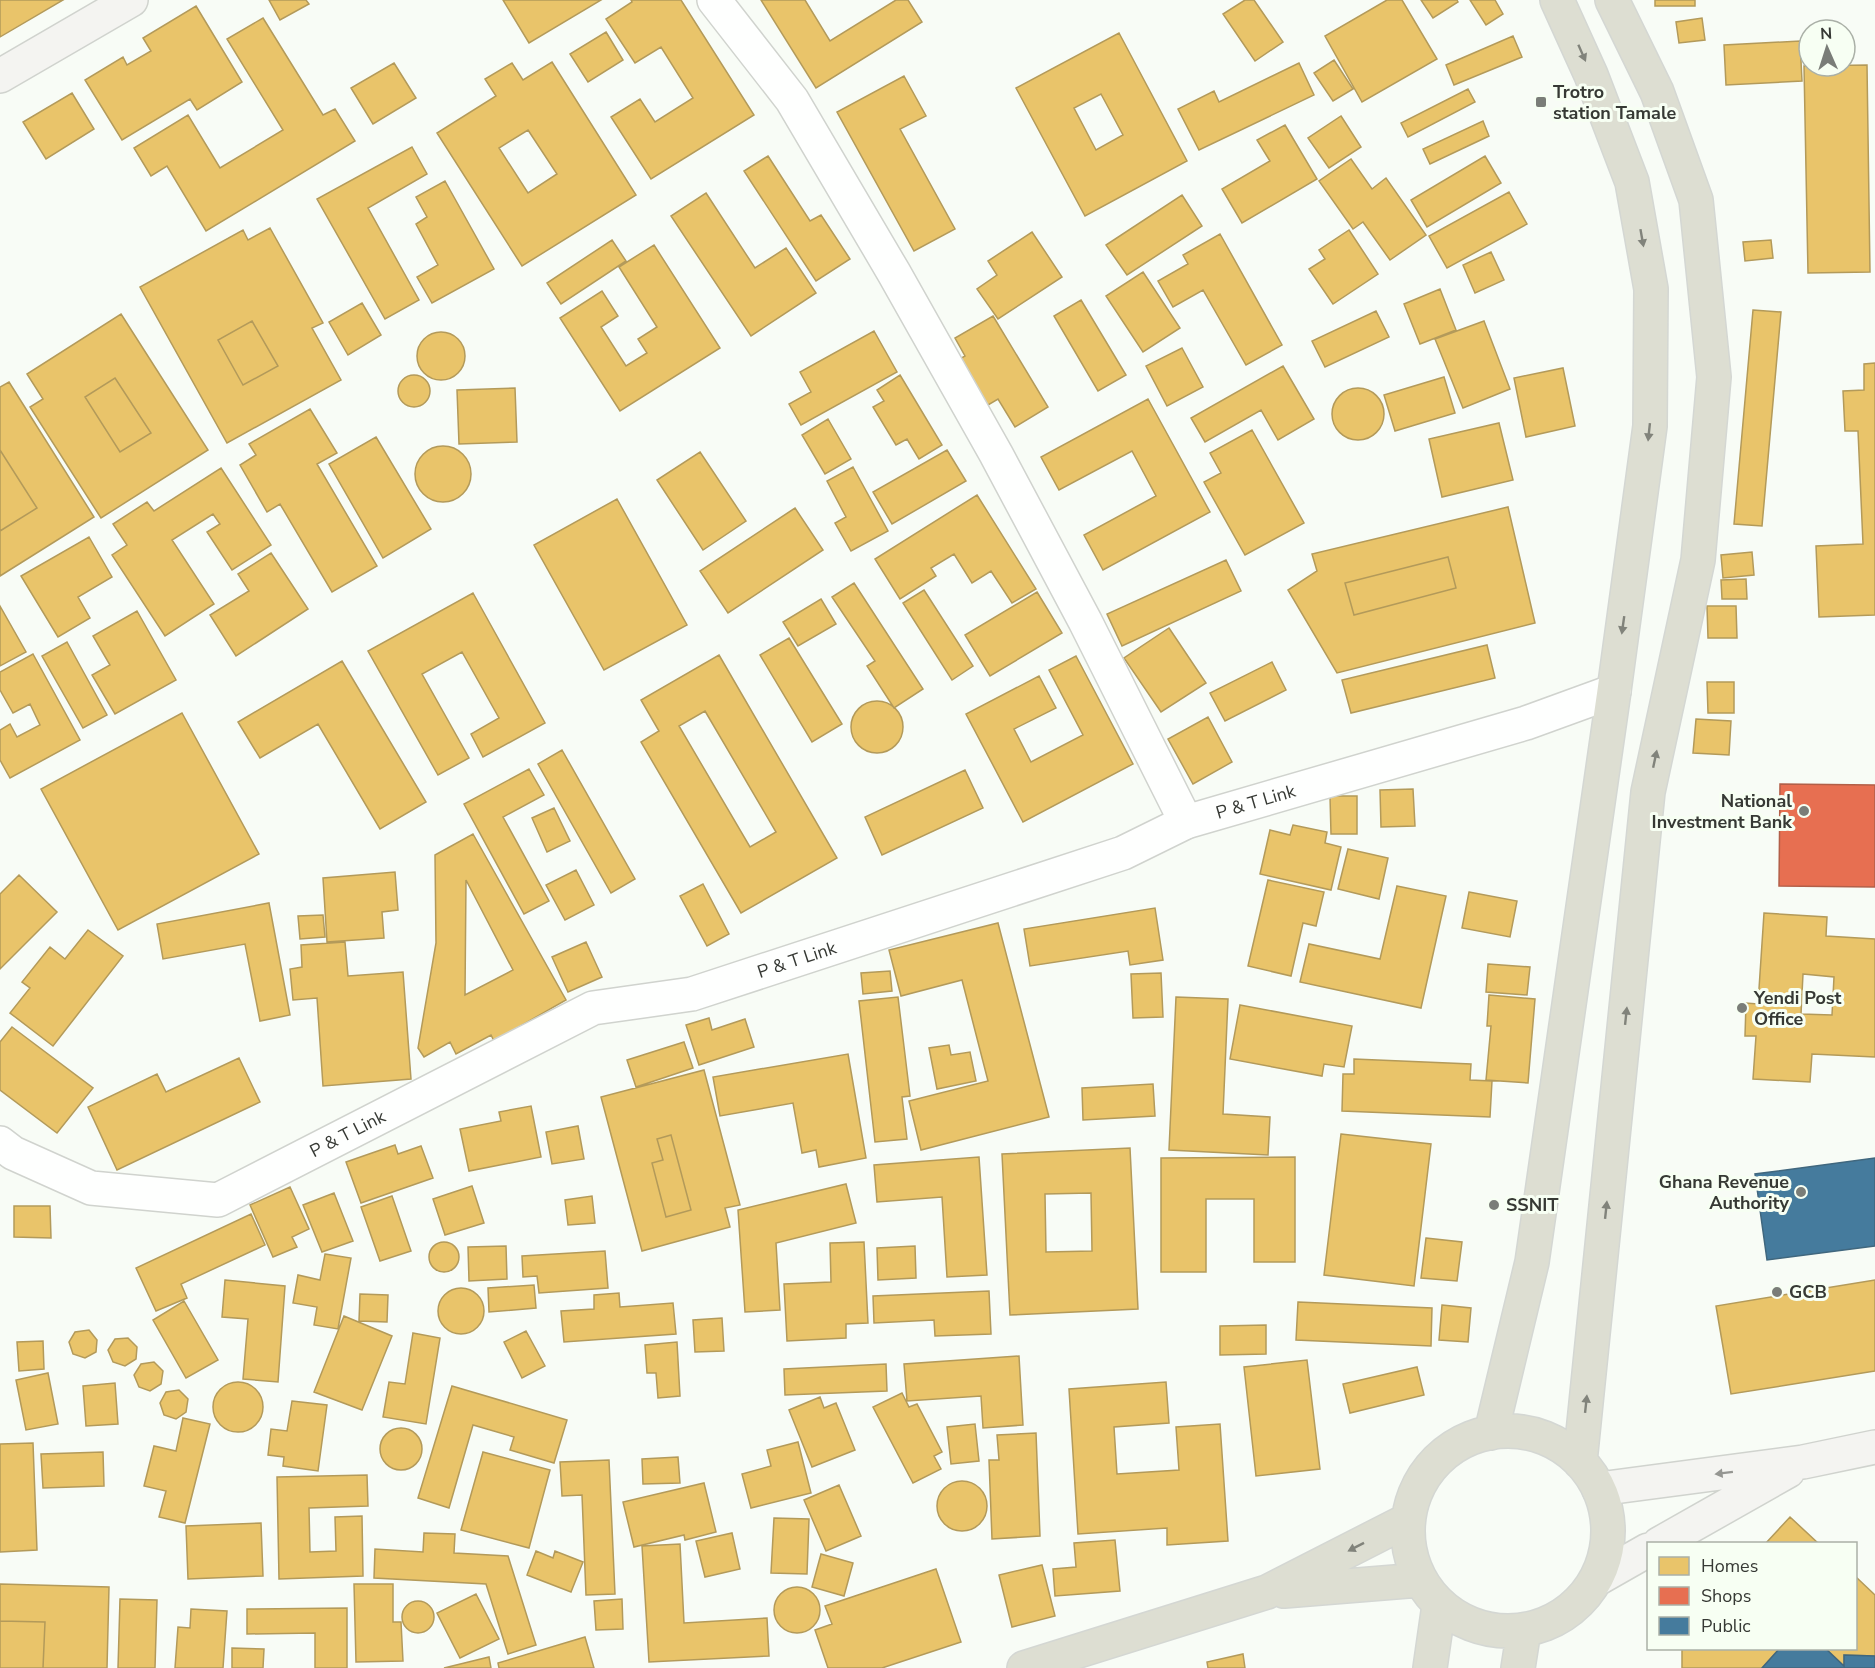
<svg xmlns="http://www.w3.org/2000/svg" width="1875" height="1668" viewBox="0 0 1875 1668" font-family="'Nunito Sans',sans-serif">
  <rect width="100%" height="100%" fill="#f8fcf6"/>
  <!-- homes -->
  <path fill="#e9c46a" stroke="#b39a5a" stroke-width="1.5" fill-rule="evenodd" d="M0,0H63L0,37Z
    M269,0H306L309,4L280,20Z
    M503,0H601L529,43Z
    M631,0H681L754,115L651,179L611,117L640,99L655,122L693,98L661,47L635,63L606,19L632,2Z
    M761,0H805L830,41L896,0H908L922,22L816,88Z
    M1245,0H1254L1283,42L1255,61L1223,14Z
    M1387,0H1402L1437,59L1362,102L1325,36Z
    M1421,0H1457L1458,2L1433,18Z
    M1470,0H1495L1503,14L1486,25Z
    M1655,0H1695V6H1655Z
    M196,6L242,82L197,110L190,99L122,140L85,80L123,57L127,65L151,51L143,38Z
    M263,18L323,115L335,109L355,141L206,231L167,166L151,176L134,148L188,115L220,168L283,130L227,39Z
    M1702,18L1705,40L1679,43L1676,22Z
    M606,32L623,60L588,82L570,54Z
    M1119,33L1187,161L1085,216L1016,88ZM1101,94L1123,135L1096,150L1074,108Z
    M1513,36L1522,57L1454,85L1446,65Z
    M1800,41L1802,81L1726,85L1724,45Z
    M1334,60L1353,89L1333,101L1314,73Z
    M552,62L636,195L522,266L437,133L496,96L485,79L512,63L523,80ZM528,130L557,174L528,193L499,148Z
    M394,63L416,98L373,124L351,88Z
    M1299,63L1314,95L1199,150L1178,109L1214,91L1219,102Z
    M1867,65L1870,272L1808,273L1804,66Z
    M904,76L926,116L900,129L955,229L914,251L837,112Z
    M1468,89L1475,102L1408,137L1401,123Z
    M72,93L94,129L46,159L23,122Z
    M1341,116L1361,147L1329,168L1308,138Z
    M1483,121L1489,136L1430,164L1423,149Z
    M1285,125L1317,179L1242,223L1222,189L1270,161L1257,140Z
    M412,147L427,174L368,208L419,300L385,319L317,199Z
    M768,156L810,221L821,215L850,259L816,281L744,171Z
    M1485,156L1501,183L1427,227L1411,200Z
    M1351,159L1372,189L1386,178L1426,235L1390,260L1363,222L1353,229L1319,181Z
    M445,181L494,269L432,303L417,277L438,265L416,224L427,217L416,197Z
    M1509,192L1527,224L1447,268L1429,236Z
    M706,193L755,268L786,248L816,293L751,336L671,216Z
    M1182,195L1202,226L1127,275L1106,245Z
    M270,228L323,323L312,328L341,380L227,443L140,287L243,230L248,240ZM252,321L278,366L243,385L218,340Z
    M1349,230L1378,274L1333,304L1309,269L1325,259L1319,250Z
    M1032,232L1062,277L998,319L977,289L997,275L988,261Z
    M1220,234L1282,345L1246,365L1203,290L1173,307L1158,281L1188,264L1183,255Z
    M612,240L626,261L561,304L547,283Z
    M1771,240L1773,258L1745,261L1743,242Z
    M654,245L720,348L620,411L560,318L602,291L618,316L601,327L626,366L647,353L638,339L657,327L619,267Z
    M1491,252L1504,280L1475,293L1463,265Z
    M1143,272L1180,328L1143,352L1106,296Z
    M1440,289L1456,330L1420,344L1404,304Z
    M1081,300L1126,375L1098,391L1054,316Z
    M362,303L381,335L348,355L329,322Z
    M1753,310L1781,312L1762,526L1734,524Z
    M1376,311L1389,337L1325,367L1312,341Z
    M121,314L208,450L101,518L30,407L43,399L27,374ZM115,378L151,433L120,452L85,397Z
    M993,316L1048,407L1015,427L998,399L983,408L955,362L965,356L955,338Z
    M252,321L278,366L243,385L218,340Z
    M1484,321L1510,389L1463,408L1435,339Z
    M874,331L897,372L801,425L789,404L811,392L800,372Z
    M417 356a24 24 0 1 1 48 0a24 24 0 1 1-48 0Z
    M1182,348L1203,387L1167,406L1146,366Z
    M1875,363V615L1819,617L1816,546L1863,544L1858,431H1845L1843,391L1864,390V364Z
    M1283,366L1314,419L1278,440L1261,410L1205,442L1191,418Z
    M1563,368L1575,426L1526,437L1514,378Z
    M398 391a16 16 0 1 1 32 0a16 16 0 1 1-32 0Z
    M900,375L942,445L919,459L907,439L896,445L873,407L884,401L877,390Z
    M1444,377L1455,413L1395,431L1384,395Z
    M115,378L151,433L120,452L85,397Z
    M9,382L94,517L0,576V531L37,508L0,450V387Z
    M515,388L517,442L459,444L457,390Z
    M1332 414a26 26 0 1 1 52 0a26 26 0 1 1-52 0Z
    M1148,399L1210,512L1103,570L1084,535L1156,496L1132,451L1059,490L1041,457Z
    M310,409L337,453L317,464L377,566L332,592L280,504L267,512L240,465L256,455L249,444Z
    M828,419L851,459L825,474L802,435Z
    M1499,423L1513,480L1442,497L1429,439Z
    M1252,430L1304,523L1245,555L1204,482L1221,473L1210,453Z
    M376,437L431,529L383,558L329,464Z
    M415 474a28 28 0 1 1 56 0a28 28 0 1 1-56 0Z
    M0,450L37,508L0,531Z
    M947,450L966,481L892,524L873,492Z
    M700,452L746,521L703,550L657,480Z
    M853,467L888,531L851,551L835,523L846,517L827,481Z
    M221,468L271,545L232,570L207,532L220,524L213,514L172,540L214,604L165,636L112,555L127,545L113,524L147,502L154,511Z
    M977,495L1036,589L1012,603L991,571L972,583L954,554L931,568L936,576L900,599L875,559Z
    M617,499L687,625L604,670L534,545Z
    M1508,507L1535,623L1337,673L1288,590L1317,571L1312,554ZM1448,557L1456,588L1354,615L1345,583Z
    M795,508L823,550L728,613L700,571Z
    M89,537L112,577L78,597L90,618L58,637L21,576Z
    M1752,552L1754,575L1723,578L1721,555Z
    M271,553L308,609L236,656L210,615L249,591L238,574Z
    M1448,557L1456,588L1354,615L1345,583Z
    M1226,560L1241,591L1122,646L1107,614Z
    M1746,579L1747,599H1722L1721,580Z
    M854,583L923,689L894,708L867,666L875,661L832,597Z
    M924,590L973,666L952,680L903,603Z
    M1037,592L1062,633L990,676L965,635Z
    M473,593L545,723L483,757L471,734L499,718L462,652L422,674L469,758L438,775L368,651Z
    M821,599L836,624L798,646L783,622Z
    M0,606L26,652L0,666Z
    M1707,606H1736L1737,638H1708Z
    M137,611L176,680L115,714L92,675L110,665L93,636Z
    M1169,628L1206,683L1161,712L1124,658Z
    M789,638L842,724L812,742L760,655Z
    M67,642L107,715L83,728L42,656Z
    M1487,645L1495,678L1351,713L1342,680Z
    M33,654L80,740L10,778L0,760V730L10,724L17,737L40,725L30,704L13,713L0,690V672Z
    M719,655L837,858L741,913L641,742L659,731L641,700ZM705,711L776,832L750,847L679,726Z
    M1076,656L1133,764L1023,822L966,714L1039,676L1056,708L1014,729L1031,762L1083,735L1049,670Z
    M342,661L426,802L380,829L318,724L260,758L238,722Z
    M1272,662L1286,690L1225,721L1210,693Z
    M1707,682H1734V713H1708Z
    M851 727a26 26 0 1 1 52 0a26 26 0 1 1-52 0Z
    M182,713L259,854L118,930L41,789Z
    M1208,717L1232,762L1193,784L1168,739Z
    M1696,719L1731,721L1729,755L1693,753Z
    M562,750L635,879L611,893L538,764Z
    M529,769L544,795L503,817L549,901L524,914L464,804Z
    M965,770L983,808L882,855L865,817Z
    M1413,789L1415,826L1381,827L1380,790Z
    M1330,796H1357V834H1331Z
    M554,808L570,841L547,852L532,818Z
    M1293,825L1327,832L1325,843L1341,847L1331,890L1260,874L1270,830L1290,835Z
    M473,834L566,1000L494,1041L491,1035L456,1054L450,1042L424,1057L418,1048L436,943L435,855ZM466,880L513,970L465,995Z
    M1348,849L1388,858L1379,899L1338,889Z
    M576,870L594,905L565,920L546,885Z
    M395,872L398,910L382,912L384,938L327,942L323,878Z
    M19,875L57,912L0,969V894Z
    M1268,880L1324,892L1316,926L1303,923L1291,976L1248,966Z
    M703,884L729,934L707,946L680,896Z
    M1397,886L1446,896L1421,1008L1300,982L1309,944L1380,959Z
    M1469,892L1517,901L1510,937L1462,928Z
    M269,903L290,1015L260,1021L245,944L163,959L157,924Z
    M1155,908L1163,960L1130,965L1128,951L1030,966L1024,929Z
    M1764,913L1827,917L1826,936L1875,939V1057L1812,1054L1810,1082L1753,1079L1756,1036H1745L1746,1003L1758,1004ZM1803,974L1834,977L1832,1015L1801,1014Z
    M323,915L325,937L300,939L298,916Z
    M998,923L1049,1117L921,1150L909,1101L988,1081L962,980L901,996L889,950Z
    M88,930L123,956L53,1046L10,1013L30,988L22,982L50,947L65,959Z
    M345,942L348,976L403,972L411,1079L323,1086L317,998L293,1000L290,969L302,967L301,945Z
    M586,942L602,977L568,992L552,957Z
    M1488,964L1530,967L1527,995L1486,992Z
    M890,971L892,991L863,994L861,973Z
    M1161,973L1163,1017L1133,1018L1131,974Z
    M1489,995L1535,999L1528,1083L1486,1080L1491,1026H1487Z
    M898,997L910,1096L902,1097L907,1139L875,1142L859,1001Z
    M1176,997L1228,999L1223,1114L1270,1117L1268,1155L1169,1150Z
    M1240,1005L1352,1026L1344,1067L1324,1064L1322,1076L1230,1059Z
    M709,1018L712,1030L745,1019L754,1047L699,1065L686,1025Z
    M12,1027L93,1088L57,1133L0,1090V1042Z
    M684,1042L693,1068L636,1087L627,1060Z
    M949,1045L951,1055L970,1052L976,1081L937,1089L929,1048Z
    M848,1054L866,1158L819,1167L816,1150L802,1153L793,1103L720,1116L713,1077Z
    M239,1058L260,1102L117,1170L88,1107L157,1074L166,1092Z
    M1354,1059L1471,1064L1470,1080L1492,1081L1490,1117L1342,1111L1343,1074H1354Z
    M704,1070L740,1205L725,1208L730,1227L642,1251L601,1097ZM671,1135L691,1210L666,1217L652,1163L663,1160L657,1139Z
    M1153,1084L1155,1116L1083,1120L1082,1088Z
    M531,1106L541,1157L469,1171L460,1129L501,1121L499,1112Z
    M578,1126L584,1159L552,1164L546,1132Z
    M1341,1134L1431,1144L1414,1286L1324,1275Z
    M671,1135L691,1210L666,1217L652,1163L663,1160L657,1139Z
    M395,1145L398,1154L421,1146L433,1178L361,1203L346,1162Z
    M1130,1148L1138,1309L1010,1315L1002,1154ZM1091,1193L1092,1251L1046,1252L1045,1194Z
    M979,1157L987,1275L947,1277L942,1197L877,1202L874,1165Z
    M1295,1157V1262H1254V1199H1206V1272H1161V1158Z
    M846,1184L856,1223L776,1243L780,1310L745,1312L738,1210Z
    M472,1186L484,1223L445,1235L433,1199Z
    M290,1187L309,1229L292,1237L297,1247L273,1257L250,1205Z
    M334,1193L353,1241L322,1252L303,1205Z
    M392,1196L411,1251L380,1261L361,1207Z
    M592,1196L595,1223L568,1225L565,1200Z
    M14,1206H50L51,1238L14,1237Z
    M251,1214L265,1245L181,1284L187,1298L156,1311L136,1268Z
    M1426,1238L1462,1242L1457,1281L1421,1278Z
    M864,1242L868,1323L846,1324V1338L787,1341L784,1284L831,1282L830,1243Z
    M429 1257a15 15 0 1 1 30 0a15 15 0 1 1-30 0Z
    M506,1246L507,1279L469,1281L468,1247Z
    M915,1246L916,1278L878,1280L877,1248Z
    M605,1251L608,1288L539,1293L537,1276L523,1277L522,1256Z
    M325,1254L351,1258L338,1329L314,1325L317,1307L293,1303L298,1275L320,1280Z
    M225,1280L285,1286L278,1382L243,1379L248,1319L222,1317Z
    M1875,1280V1371L1731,1394L1716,1306Z
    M534,1285L536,1308L489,1312L488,1288Z
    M438 1311a23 23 0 1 1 46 0a23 23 0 1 1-46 0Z
    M989,1291L991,1334L935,1336L934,1320L874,1323L873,1296Z
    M619,1293L620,1307L673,1303L676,1334L564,1342L561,1311L594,1309V1295Z
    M360,1294L388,1295L387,1322L359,1321Z
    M184,1301L218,1360L186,1378L153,1320Z
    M1298,1302L1432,1308L1431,1346L1296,1340Z
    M1442,1305L1471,1308L1468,1342L1439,1340Z
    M344,1316L392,1336L362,1410L314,1392Z
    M722,1318L724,1351L695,1352L693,1320Z
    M1266,1325V1354L1220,1355V1326Z
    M89,1330L97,1340L96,1352L85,1358L73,1354L69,1342L75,1332Z
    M526,1331L545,1366L522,1378L504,1342Z
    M413,1333L440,1338L426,1424L383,1417L389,1382L405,1384Z
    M128,1338L137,1347L136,1359L125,1366L113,1362L108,1350L115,1339Z
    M43,1341L44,1369L19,1371L17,1342Z
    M677,1342L680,1396L658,1398L656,1373H647L645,1345Z
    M1019,1356L1023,1425L983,1428L981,1396L907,1401L904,1364Z
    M1307,1360L1320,1469L1256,1476L1244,1367Z
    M154,1362L163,1371L161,1384L150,1391L139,1387L134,1375L141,1364Z
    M886,1364L887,1391L785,1395L784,1369Z
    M1417,1367L1424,1395L1350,1413L1343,1384Z
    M48,1373L58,1424L26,1430L16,1380Z
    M213 1407a25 25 0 1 1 50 0a25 25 0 1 1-50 0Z
    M1166,1382L1169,1423L1114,1427L1117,1474L1179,1470L1176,1427L1220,1424L1228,1541L1167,1545V1528L1078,1534L1069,1389Z
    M115,1383L118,1424L86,1426L83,1386Z
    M452,1386L567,1420L554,1463L510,1450L514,1437L473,1425L449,1508L418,1498Z
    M179,1390L188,1399L186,1412L176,1419L164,1415L160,1403L166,1392Z
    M902,1393L909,1407L917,1404L942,1452L934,1456L941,1469L913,1483L873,1407Z
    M820,1397L824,1408L836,1403L855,1450L812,1467L789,1410Z
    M292,1401L327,1405L318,1471L283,1466L284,1457L268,1455L271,1429L287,1431Z
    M183,1418L210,1424L185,1523L159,1517L166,1491L144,1486L154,1446L176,1451Z
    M975,1424L979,1461L951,1464L947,1427Z
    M380 1449a21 21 0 1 1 42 0a21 21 0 1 1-42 0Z
    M1036,1433L1040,1536L992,1539L989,1460H999L997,1435Z
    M798,1442L811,1493L751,1508L742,1474L771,1466L767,1450Z
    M33,1443L37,1550L0,1552V1444Z
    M103,1452L104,1486L43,1488L41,1454Z
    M483,1452L550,1470L529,1548L461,1530Z
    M678,1457L680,1483L643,1484L642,1459Z
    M609,1460L615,1594L586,1595L582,1495L562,1496L560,1462Z
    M367,1475L368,1506L309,1508L310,1552L336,1551L335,1517L362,1516L363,1576L279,1579L277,1477Z
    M937 1506a25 25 0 1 1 50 0a25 25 0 1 1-50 0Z
    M704,1483L716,1532L685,1540L684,1535L634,1547L623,1502Z
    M839,1485L861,1536L826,1551L804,1500Z
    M1790,1517L1819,1544H1765Z
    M774,1518L809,1519L807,1574L771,1573Z
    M261,1523L263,1576L188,1579L186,1526Z
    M424,1533L455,1534L454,1553L508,1556L536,1645L508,1654L486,1584L374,1578L375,1549L423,1552Z
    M732,1533L740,1569L705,1577L696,1541Z
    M1115,1540L1120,1591L1055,1596L1053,1569L1076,1567L1074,1543Z
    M680,1544L684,1623L767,1618L769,1656L649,1662L642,1546Z
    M536,1551L553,1558L555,1551L583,1562L571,1592L527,1575Z
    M821,1554L853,1563L844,1596L812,1587Z
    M1042,1565L1055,1616L1012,1627L999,1575Z
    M936,1569L961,1642L882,1668H828L815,1630L832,1624L825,1606Z
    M1856,1577L1875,1595V1656L1844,1655V1666L1825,1648H1856Z
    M0,1584L109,1587L107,1668H43L45,1622L0,1621Z
    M354,1584H393V1622H401L403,1661L356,1662Z
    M774 1610a23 23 0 1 1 46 0a23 23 0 1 1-46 0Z
    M476,1594L499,1639L460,1658L437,1613Z
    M120,1599L157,1600L155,1668H118Z
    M622,1599L623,1629L596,1630L594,1601Z
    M402 1617a16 16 0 1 1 32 0a16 16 0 1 1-32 0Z
    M347,1608V1668H315V1633L247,1634V1609Z
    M191,1609L227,1611L223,1668H175L178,1627L190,1628Z
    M0,1621L45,1622L43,1668H0Z
    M585,1637L594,1668H499L498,1663Z
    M232,1648L264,1649L263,1668H232Z
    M1682,1648H1780L1762,1668H1682Z
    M1243,1654L1245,1668H1208L1207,1662Z
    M489,1657L491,1668H444Z"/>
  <!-- shops -->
  <path fill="#e76f51" stroke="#b25f48" stroke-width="1.5" d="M1780,784L1875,785V887L1779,886Z"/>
  <!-- public -->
  <path fill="#457b9d" stroke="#40677e" stroke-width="1.5" d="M1875,1158V1246L1767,1260L1755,1174Z
    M1780,1648H1825L1844,1666V1655L1875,1656V1668H1762Z"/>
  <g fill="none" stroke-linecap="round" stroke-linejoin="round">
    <!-- street casing -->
    <g stroke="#d0d3ce" stroke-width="36">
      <g id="street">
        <path d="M714,0L792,100L894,273L996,454L1085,621L1186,822"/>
        <path id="s1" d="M0,1143L13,1153L91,1188L218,1200L593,1008L692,994L1123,853L1186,822L1526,723L1614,691"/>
      </g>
    </g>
    <!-- secondary casing -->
    <g stroke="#d0d3ce" stroke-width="36">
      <path id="secondary" d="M0,76L131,0
        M1599,1489L1803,1462L1875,1447
        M1659,1544L1788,1471
        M1597,1579L1648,1550"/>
    </g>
    <!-- highway casing -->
    <g stroke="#d4d7d3" stroke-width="36">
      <path id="highway" d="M1408 1531a100 100 0 1 1 200 0a100 100 0 1 1-200 0Z
        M1491,1433L1532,1262L1614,691L1650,426L1651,289L1632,182L1591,75L1557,0
        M1580,1462L1648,792L1698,560L1714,377L1696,200L1657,92L1612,0
        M1284,1591L1420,1580
        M1024,1668L1267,1592L1408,1520
        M1430,1668L1439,1605
        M1518,1668L1524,1630"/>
    </g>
    <!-- street -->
    <use href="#street" stroke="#fefffe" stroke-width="33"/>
    <!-- secondary -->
    <use href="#secondary" stroke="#f4f4f1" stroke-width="33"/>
    <!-- highway -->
    <use href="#highway" stroke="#ddded2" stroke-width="33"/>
  </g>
  <!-- one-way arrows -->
  <defs><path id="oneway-solid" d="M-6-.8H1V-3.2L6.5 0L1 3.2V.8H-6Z" transform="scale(1.5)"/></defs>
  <g fill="#81837b">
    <use href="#oneway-solid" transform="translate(1582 53) rotate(66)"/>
    <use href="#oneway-solid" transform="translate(1642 238) rotate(80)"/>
    <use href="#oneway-solid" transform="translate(1649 432) rotate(96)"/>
    <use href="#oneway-solid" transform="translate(1623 625) rotate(98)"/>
    <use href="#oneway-solid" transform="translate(1655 759) rotate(-78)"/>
    <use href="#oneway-solid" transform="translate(1626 1016) rotate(-84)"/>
    <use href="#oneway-solid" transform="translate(1606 1210) rotate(-84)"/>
    <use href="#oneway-solid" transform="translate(1586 1404) rotate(-84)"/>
    <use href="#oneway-solid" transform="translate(1356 1547) rotate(153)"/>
  </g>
  <use fill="#959692" href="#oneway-solid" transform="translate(1724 1473) rotate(173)"/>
  <!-- markers -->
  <g fill="#7a7d78" stroke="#f7fff3" stroke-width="2">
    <rect x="1535" y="96" width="12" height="12" rx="3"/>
    <circle cx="1804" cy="811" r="6"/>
    <circle cx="1742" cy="1008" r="6"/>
    <circle cx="1801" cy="1192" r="6"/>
    <circle cx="1494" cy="1205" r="6"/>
    <circle cx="1777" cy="1292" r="6"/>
  </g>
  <g text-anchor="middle" stroke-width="6" stroke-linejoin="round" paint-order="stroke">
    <!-- poi labels -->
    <g font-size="18" font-weight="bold" fill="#363934" stroke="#f7fff3" text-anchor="start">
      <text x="1553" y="98">Trotro<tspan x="1553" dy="21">station Tamale</tspan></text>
      <text x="1792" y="807" text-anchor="end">National<tspan x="1792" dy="21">Investment Bank</tspan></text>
      <text x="1754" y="1004">Yendi Post<tspan x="1754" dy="21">Office</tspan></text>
      <text x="1789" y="1188" text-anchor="end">Ghana Revenue<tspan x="1789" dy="21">Authority</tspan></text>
      <text x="1506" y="1211">SSNIT</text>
      <text x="1789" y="1298">GCB</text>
    </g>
    <!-- street labels -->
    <g font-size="18" fill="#363934" stroke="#f7fff3">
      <text dy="6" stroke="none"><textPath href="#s1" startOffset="1347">P &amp; T Link</textPath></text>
      <text dy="6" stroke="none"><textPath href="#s1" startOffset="861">P &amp; T Link</textPath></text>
      <text dy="6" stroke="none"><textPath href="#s1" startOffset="375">P &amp; T Link</textPath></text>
    </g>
  </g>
  <!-- legend -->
  <rect x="1647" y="1542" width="210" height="108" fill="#f7fff3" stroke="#aab0a7" stroke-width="1.5"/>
  <rect x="1659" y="1557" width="30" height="18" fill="#e9c46a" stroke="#aab0a7" stroke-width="1.5"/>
  <text x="1701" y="1572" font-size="18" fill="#363934">Homes</text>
  <rect x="1659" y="1587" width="30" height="18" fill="#e76f51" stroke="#aab0a7" stroke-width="1.5"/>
  <text x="1701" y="1602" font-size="18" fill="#363934">Shops</text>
  <rect x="1659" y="1617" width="30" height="18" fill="#457b9d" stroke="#aab0a7" stroke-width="1.5"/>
  <text x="1701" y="1632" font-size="18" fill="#363934">Public</text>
  <!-- north arrow -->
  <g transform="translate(1827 48) rotate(357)"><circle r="28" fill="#f7fff3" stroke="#aab0a7" stroke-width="1.5"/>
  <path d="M0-4.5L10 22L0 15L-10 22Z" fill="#7a7d78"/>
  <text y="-9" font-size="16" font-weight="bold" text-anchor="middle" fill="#363934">N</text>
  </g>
</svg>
